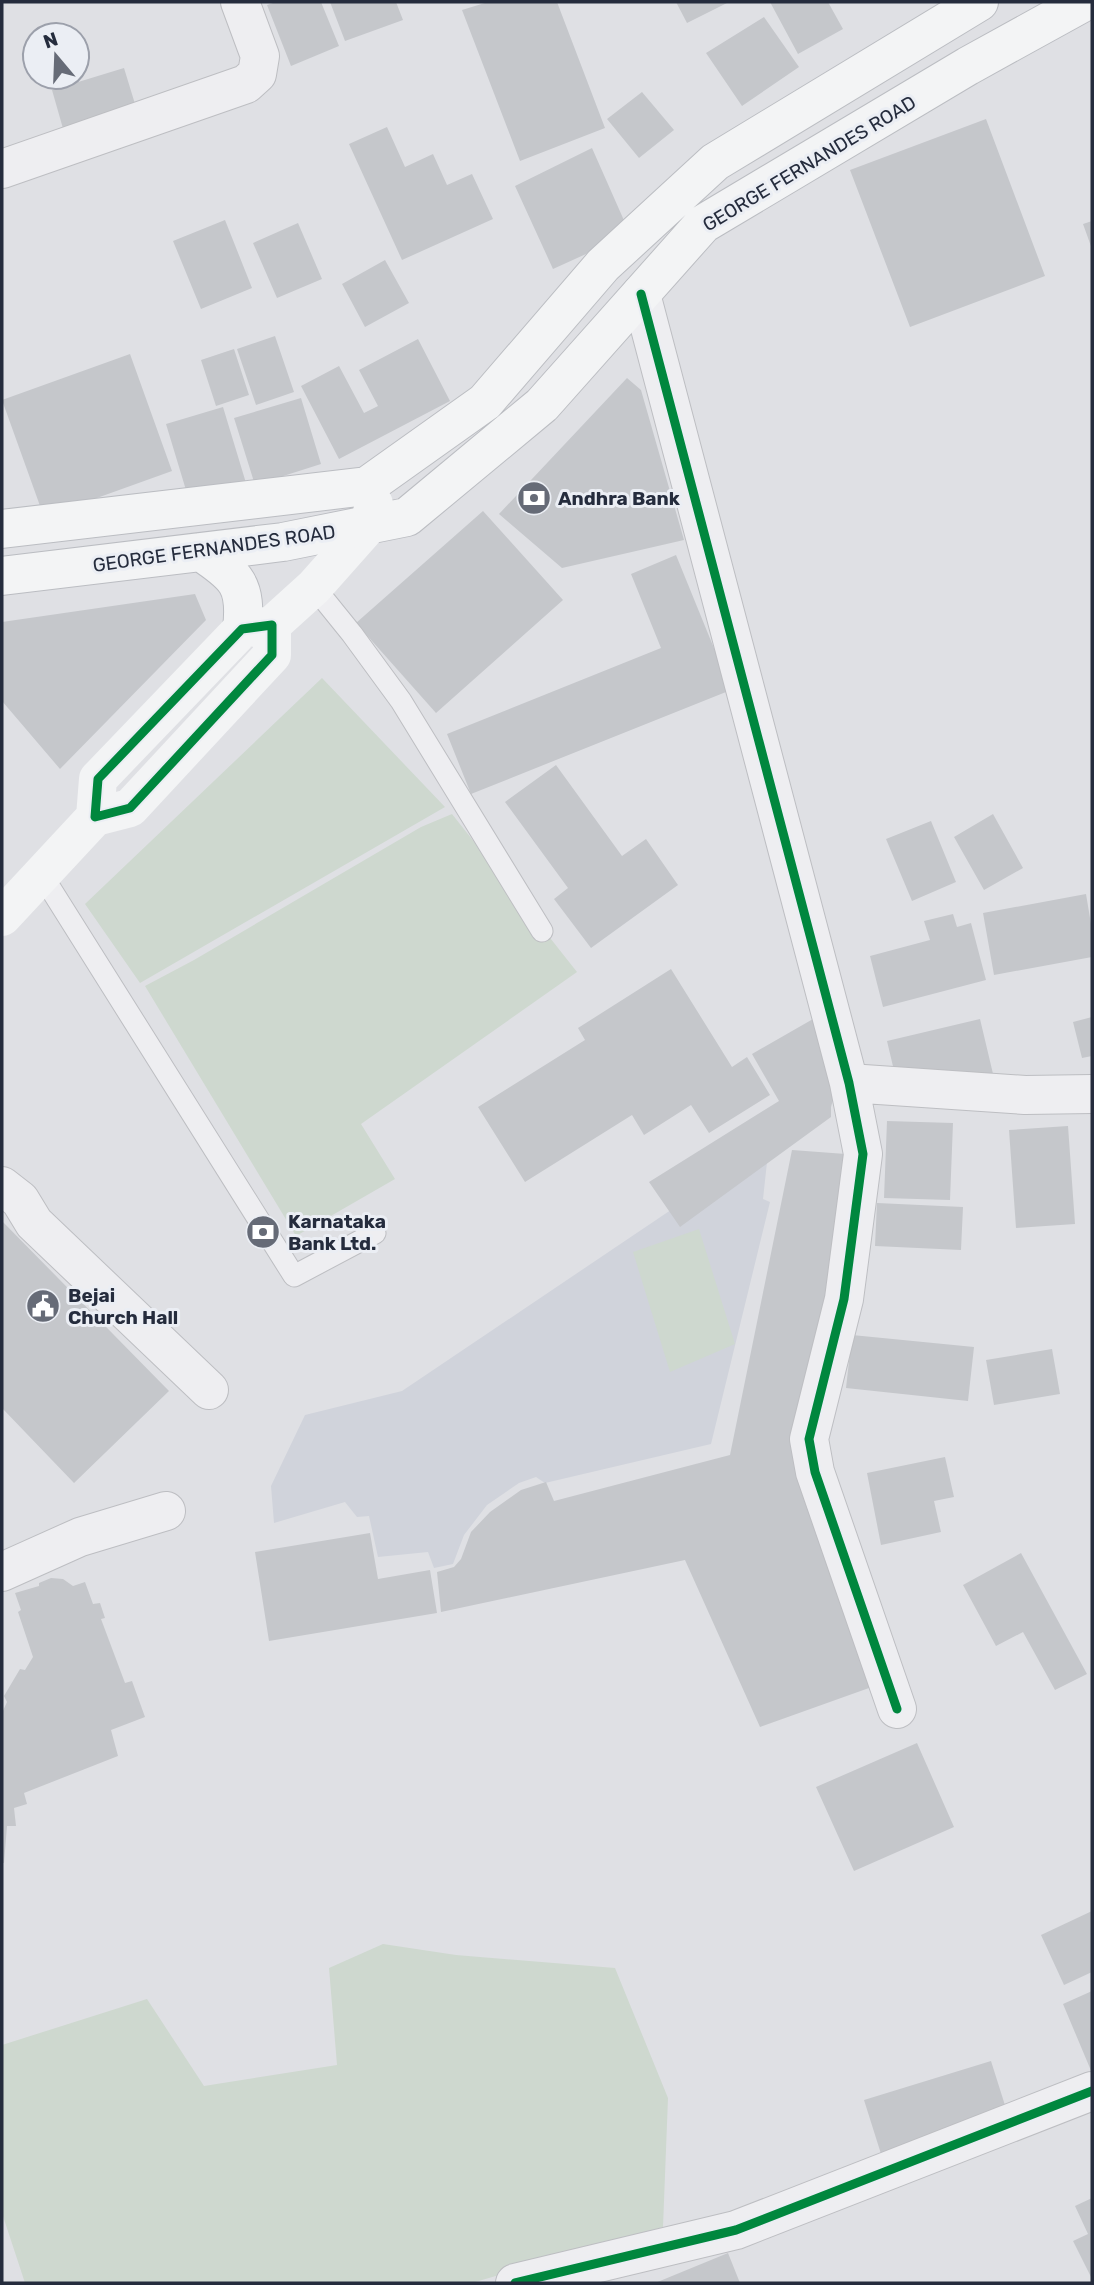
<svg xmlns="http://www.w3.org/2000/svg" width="1094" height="2285" viewBox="0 0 1094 2285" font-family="Rubik,sans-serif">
  <rect width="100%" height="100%" fill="#dfe0e4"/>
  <!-- built -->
  <path fill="#d0d3db" d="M769,1144L763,1199L770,1202L711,1444L545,1483L536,1477L519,1483L487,1505L464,1535L453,1564L434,1568L428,1552L378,1557L369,1516L357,1517L345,1502L274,1523L271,1486L305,1415L402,1391Z"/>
  <!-- green -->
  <path fill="#ced8cf" d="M322,678L445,807L140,983L85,904Z
    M452,814L577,972L361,1124L395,1179L296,1236L145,986L194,960L421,827Z
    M699,1229L735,1344L670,1372L633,1252Z
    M383,1944L456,1955L615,1968L668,2098L663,2227L472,2283H25L2,2213V2045L147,1999L204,2086L337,2065L329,1968Z"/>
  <!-- building -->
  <path fill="#c5c7cb" d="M276,2H321L339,46L291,66L267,5Z
    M330,2H396L403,20L345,41Z
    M488,2H557L605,128L520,161L462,10Z
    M676,2H729L687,23Z
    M770,2H828L843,29L798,54Z
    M764,17L799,67L742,106L706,53Z
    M124,68L139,117L66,139L52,90Z
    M642,92L674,130L639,158L607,119Z
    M986,119L1045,276L910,327L850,170Z
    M387,127L405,167L433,154L447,185L472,174L493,219L402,260L349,144Z
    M592,148L630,234L553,269L515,186Z
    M225,220L252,288L201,309L173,241Z
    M1092,221V249L1083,224Z
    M298,223L322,279L277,298L253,243Z
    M385,260L409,303L365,327L342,284Z
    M275,336L294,392L256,405L237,349Z
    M418,339L450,401L339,459L301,386L339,366L364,413L378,406L359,370Z
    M234,349L249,395L216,406L201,360Z
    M130,354L172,471L44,517L2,400Z
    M627,378L641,390L684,540L562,568L499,514Z
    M301,398L321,464L255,485L234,418Z
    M223,407L246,483L189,500L166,424Z
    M483,511L563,600L436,713L356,623Z
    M676,555L731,690L471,794L447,734L661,648L631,574Z
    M195,594L206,620L60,769L2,701V622Z
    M556,765L622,856L646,839L678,885L591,948L554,899L568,888L505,802Z
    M993,814L1023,868L984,890L954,837Z
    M931,821L956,882L912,901L886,839Z
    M1086,894L1092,930V957L994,975L983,913Z
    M953,914L957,927L971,923L986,980L883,1007L870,956L930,940L924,921Z
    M671,969L732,1067L747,1057L770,1095L709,1133L691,1105L644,1135L632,1115L525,1182L478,1107L585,1040L578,1028Z
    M820,1015L839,1078L831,1107V1117L680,1227L649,1182L779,1101L752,1054Z
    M1092,1017V1056L1082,1058L1073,1022Z
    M980,1019L994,1078L901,1100L887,1041Z
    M887,1121L953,1123L950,1200L884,1198Z
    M1068,1126L1075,1224L1016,1228L1009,1130Z
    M792,1150L859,1155L804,1447L883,1683L760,1727L685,1560L441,1612L437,1572L454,1567L461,1559L471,1532L490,1512L521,1490L546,1482L554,1501L730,1455Z
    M877,1203L963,1207L961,1250L875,1246Z
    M2,1221L169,1391L74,1483L2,1408Z
    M852,1335L974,1347L968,1401L846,1388Z
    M1052,1349L1060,1394L994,1405L986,1360Z
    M945,1457L954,1497L934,1501L941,1532L881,1545L867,1473Z
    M370,1533L378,1579L430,1570L437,1613L269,1641L255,1552Z
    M1021,1553L1087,1674L1055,1690L1023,1632L996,1646L963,1585Z
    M51,1578L63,1579L73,1586L85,1582L93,1604L100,1603L105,1618L101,1619L125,1683L132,1681L145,1717L111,1730L118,1756L24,1793L27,1804L14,1808L16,1826H7L4,1863H2V1713L7,1702L4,1696L20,1669L25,1670L33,1657L18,1612L21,1610L15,1593L39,1586V1583Z
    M917,1743L954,1827L854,1871L816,1787Z
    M1092,1911V1972L1064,1985L1041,1935Z
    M1092,1991V2073L1063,2004Z
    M991,2061L1009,2118L882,2157L864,2100Z
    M1092,2198V2279L1073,2241L1088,2234L1075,2206Z
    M728,2253L740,2283H655Z"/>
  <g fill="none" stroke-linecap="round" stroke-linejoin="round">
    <!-- lane casing -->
    <g stroke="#bdbec2" stroke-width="23">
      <path id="lane" d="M314,587L352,634L401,701L542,931
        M42,875L294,1276L375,1233"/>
    </g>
    <!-- street casing -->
    <g stroke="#bdbec2" stroke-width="40">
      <path id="street" d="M2,169L246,84L257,74L260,56L240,2
        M641,294L849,1083L863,1154L844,1299L809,1439L815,1472L897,1709
        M849,1083L1025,1095L1092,1094
        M2,1186L20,1200L34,1223L209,1390
        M2,1572L80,1537L166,1511
        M515,2283L736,2230L1092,2091"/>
    </g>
    <!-- primary casing -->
    <g stroke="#bbbdc2" stroke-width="40">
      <path id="primary" d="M2,529L367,486L485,402L603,265L715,162L979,2
        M201,552C237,576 247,585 242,629
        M2,576L283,542L407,517L542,405L703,224L968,66L1084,2"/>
    </g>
    <!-- lane -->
    <use href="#lane" stroke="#eeeef1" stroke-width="21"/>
    <!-- street -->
    <use href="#street" stroke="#eeeef1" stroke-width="38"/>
    <!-- secondary -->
    <path stroke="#f3f4f5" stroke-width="38" d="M272,625V655L130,808L95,817L98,779L242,629Z
      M272,625L314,587L369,525L374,504
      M2,917L95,817"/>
    <!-- primary -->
    <use href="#primary" stroke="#f3f4f5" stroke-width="38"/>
    <!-- cycleway casing -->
    <g stroke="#ebeef4" stroke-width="13">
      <path id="cycleway" d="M641,294L849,1083L863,1154L844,1299L809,1439L815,1472L897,1709
        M272,625V655L130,808L95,817L98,779L242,629Z
        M515,2283L736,2230L1092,2091"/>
    </g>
    <!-- cycleway -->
    <use href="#cycleway" stroke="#00873e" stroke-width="9"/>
  </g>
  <!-- icons -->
  <defs>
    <g id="bank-disc" transform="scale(1.75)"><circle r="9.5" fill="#666b77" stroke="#ebeef4"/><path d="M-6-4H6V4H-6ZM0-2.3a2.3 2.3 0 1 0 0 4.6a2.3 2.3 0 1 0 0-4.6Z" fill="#fff"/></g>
    <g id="civic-disc" transform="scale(1.75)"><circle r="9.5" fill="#666b77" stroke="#ebeef4"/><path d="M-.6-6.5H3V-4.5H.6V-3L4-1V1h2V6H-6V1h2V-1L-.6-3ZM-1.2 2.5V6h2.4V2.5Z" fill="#fff"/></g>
  </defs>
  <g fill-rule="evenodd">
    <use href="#bank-disc" x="534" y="498"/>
    <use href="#bank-disc" x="263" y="1232"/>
    <use href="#civic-disc" x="43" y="1306"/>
  </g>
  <g text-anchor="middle" stroke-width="6" stroke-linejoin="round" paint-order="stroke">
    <!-- street labels -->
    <g font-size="19" fill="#252c3d" stroke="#ebeef4">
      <text transform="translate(809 163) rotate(-31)" y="7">GEORGE FERNANDES ROAD</text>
      <text transform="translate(214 548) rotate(-8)" y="7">GEORGE FERNANDES ROAD</text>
    </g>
    <!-- poi labels -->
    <g font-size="19" font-weight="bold" fill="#252c3d" stroke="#ebeef4" text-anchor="start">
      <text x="558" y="505">Andhra Bank</text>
      <text x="288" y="1228">Karnataka<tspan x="288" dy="22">Bank Ltd.</tspan></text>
      <text x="68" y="1302">Bejai<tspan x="68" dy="22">Church Hall</tspan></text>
    </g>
  </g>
  <!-- border -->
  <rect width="1094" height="2285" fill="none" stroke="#252c3d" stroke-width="7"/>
  <!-- north arrow -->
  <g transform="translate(56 56) rotate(341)"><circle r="33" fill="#ebeef4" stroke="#9ca0ab" stroke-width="2"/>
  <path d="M0-5L12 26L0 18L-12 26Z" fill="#666b77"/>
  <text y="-10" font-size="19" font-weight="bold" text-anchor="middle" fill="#252c3d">N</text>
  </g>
</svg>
